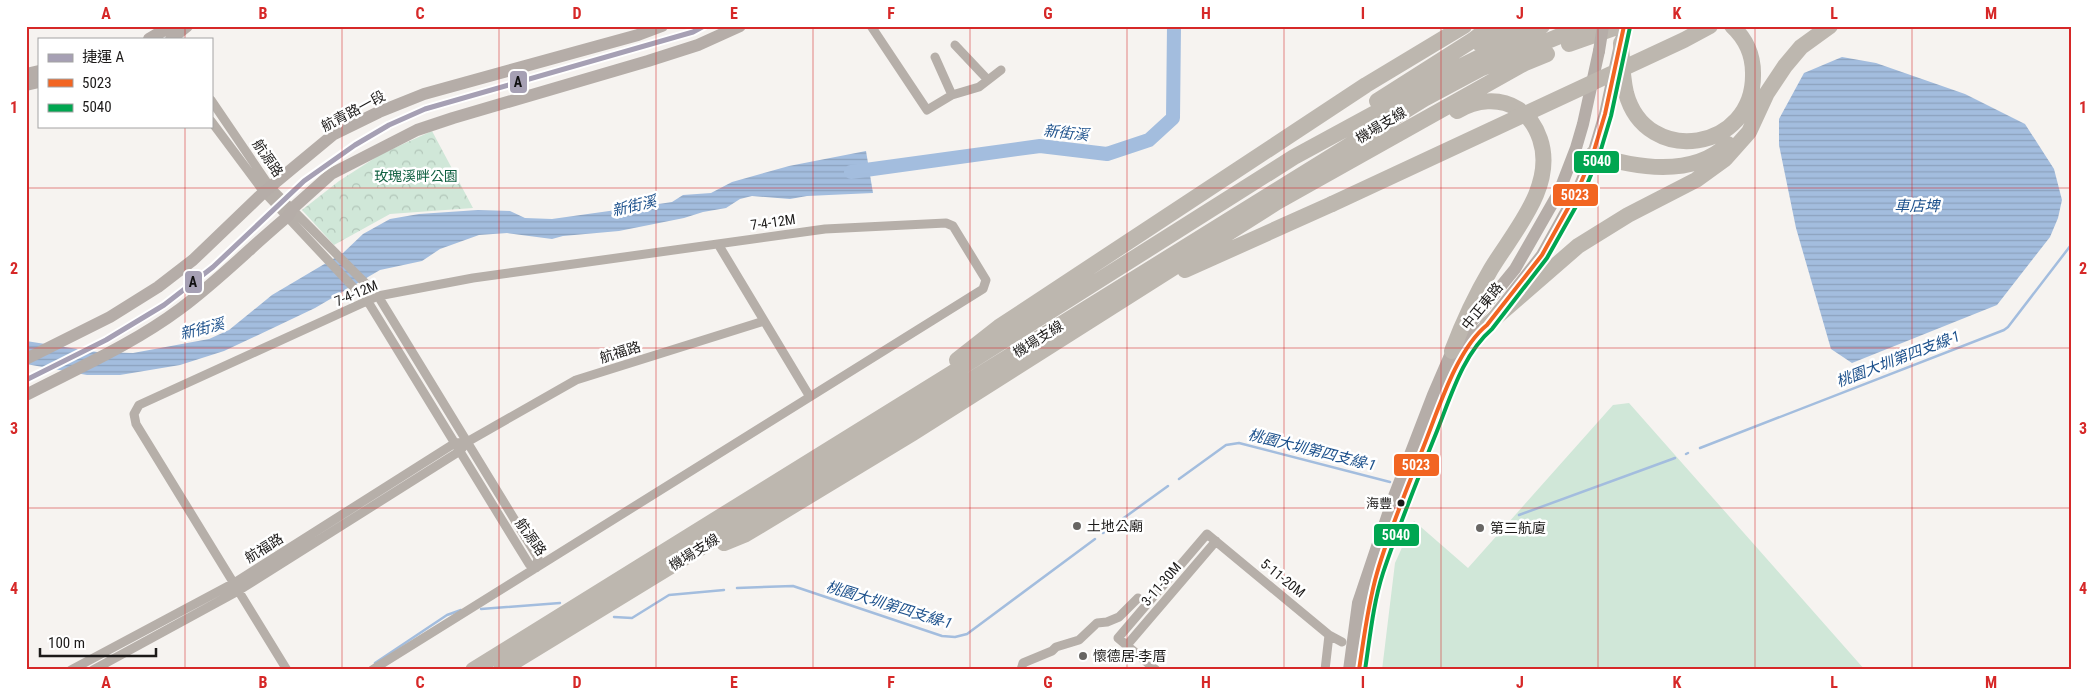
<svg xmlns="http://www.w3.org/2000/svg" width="2097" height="696" viewBox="0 0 2097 696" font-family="'Roboto Condensed','Noto Sans TC',sans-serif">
  <defs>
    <pattern id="park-crowns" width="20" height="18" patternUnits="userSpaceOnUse" patternTransform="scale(1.25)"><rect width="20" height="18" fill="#d0e7d8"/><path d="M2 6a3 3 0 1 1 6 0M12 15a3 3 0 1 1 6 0" fill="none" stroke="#b2c6b9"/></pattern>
    <pattern id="water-rules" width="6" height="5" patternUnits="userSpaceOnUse" patternTransform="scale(1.25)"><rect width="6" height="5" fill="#a3bdde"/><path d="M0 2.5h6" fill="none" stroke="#8ca2be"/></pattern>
  </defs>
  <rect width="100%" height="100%" fill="#f6f3f0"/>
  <!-- grass -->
  <path fill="#d0e7d8" d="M1629,403L1865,670H1382L1395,563L1414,521L1468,568L1613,405Z"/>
  <!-- park -->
  <path fill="url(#park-crowns)" d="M432,131L473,208L390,214L334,245L302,210L339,181L381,154Z"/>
  <!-- water -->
  <path fill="url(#water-rules)" d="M1842,57L1876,63L1965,94L2025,124L2054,169L2062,200L2058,218L2050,237L1997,305L1852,363L1831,349L1796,228L1779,145V119L1804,73Z
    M866,151L873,193L807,196L790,199L752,196L740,199L726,208L703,212L684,218L619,231L563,236L552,239L507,233L479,235L440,249L422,261L380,270L315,308L273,328L224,351L180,365L120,375H87L26,364V341L97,352L133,353L209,339L229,330L272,295L343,253L363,234L390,219L419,214L478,210L510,211L525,218L552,219L652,205L672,202L683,195L711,193L732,182L789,166Z"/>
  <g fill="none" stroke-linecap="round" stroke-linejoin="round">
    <!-- stream -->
    <path stroke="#a3bdde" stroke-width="2.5" d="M1700,448L2004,330L2008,327L2071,245
      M1686,454L1688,453
      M1179,479L1226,445L1239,443L1390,482
      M1519,515L1675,458
      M1103,533L1168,486
      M737,588L793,586L942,636L955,637L967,634L1095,539
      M481,609L560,603
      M614,617L632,618L669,595L724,590
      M375,663L447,615L461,610"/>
    <!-- river -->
    <path stroke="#a3bdde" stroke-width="14" d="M851,172L1040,146L1107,154L1149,140L1173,118L1174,26"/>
    <!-- street -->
    <path stroke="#b6afa9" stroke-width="9" d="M871,26L927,110L952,95L979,87L1001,70
      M955,45L988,80
      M935,57L952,95
      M211,100L270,187L378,296L538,558L536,568L529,564L370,305L264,192L211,121
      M718,244L810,397
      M1127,645L1216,541
      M71,670L234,583L455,443L467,442L576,380L764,321
      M93,670L238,591L460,451L463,447
      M287,670L136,424L134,414L139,405L378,296L473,278L825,229L946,223L953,226L986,280L983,289L372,670
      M1021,670L1023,663L1052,651L1056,647L1079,640L1097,623L1107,622L1119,617L1138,598
      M1156,670L1118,638L1207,534L1329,635L1342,642
      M1325,670L1329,635"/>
    <!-- secondary -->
    <path stroke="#b5ada8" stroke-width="12" d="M149,39L171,26
      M171,39L187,26
      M26,74L39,71
      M26,85L39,82
      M26,359L110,317L158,287L193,260L264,192L334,134L379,112L424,94L638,35L662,26
      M26,395C78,368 133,344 180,309C218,281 251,247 287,217L293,208L331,174L417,130L453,118L648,61L698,45L740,26
      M1349,670L1358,603L1393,499L1433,395L1452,351L1470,324L1515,269L1559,192L1576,148L1583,124L1599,51
      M1359,670L1369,604L1377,572L1406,491L1451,378L1476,334L1487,325L1542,255L1577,192L1593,154L1605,114L1624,26"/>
    <!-- highway -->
    <path stroke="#bdb7af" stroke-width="16" d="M1621,43C1622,60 1622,76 1626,93C1646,168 1755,151 1753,73C1753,55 1746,39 1732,26
      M1480,44L1516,26
      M1569,44L1620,26
      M1377,101L1473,40L1491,26
      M1593,154C1634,168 1693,178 1728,144
      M1185,270L1332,204
      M1487,325L1578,246L1628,215L1696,180L1725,159L1749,132L1767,93L1785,66L1801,47L1830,26
      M1452,351C1463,322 1475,296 1491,269C1514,231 1556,186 1540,139C1536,127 1529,116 1518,109C1499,97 1476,100 1457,111
      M957,360L999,327L1366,85L1464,26
      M724,543L746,534L913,433L1277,202L1525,63L1547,54
      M473,670L957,370L1294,157L1456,69L1542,26
      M501,670L676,563L1424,99L1482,68L1584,26"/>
    <!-- secondary-bridge -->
    <path stroke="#b5ada8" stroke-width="12" d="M1599,51L1603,26"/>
    <!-- highway-bridge -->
    <path stroke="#bdb7af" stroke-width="16" d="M1332,204L1684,40L1710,26"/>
    <!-- bus-1 casing -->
    <g stroke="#fff" stroke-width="8">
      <path id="bus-1" d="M1359,670C1364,637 1368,604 1377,573C1389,531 1407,489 1423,448C1438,411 1456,350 1487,325L1542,255L1577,192L1593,154L1605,114L1624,26"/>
    </g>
    <!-- bus-2 casing -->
    <g stroke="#fff" stroke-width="8">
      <path id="bus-2" d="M1365,670C1370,637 1373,604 1383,573C1399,525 1418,478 1437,431C1451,396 1463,354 1492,329L1547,258L1583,194L1599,156L1611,116L1630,27"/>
    </g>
    <!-- bus-1 -->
    <use href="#bus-1" stroke="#f26522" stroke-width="4"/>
    <!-- bus-2 -->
    <use href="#bus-2" stroke="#00a651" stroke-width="4"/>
    <!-- metro-1 casing -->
    <g stroke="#fff" stroke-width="9">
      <path id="metro-1" d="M26,380L106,340L164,305L213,267L304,181L355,145L389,125L425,109L693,32L704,26"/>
    </g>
    <!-- metro-1 -->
    <use href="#metro-1" stroke="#a6a0b4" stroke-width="5"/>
  </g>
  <!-- grid -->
  <path fill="none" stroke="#d62828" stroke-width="1" stroke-opacity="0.55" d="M185,26V39M342,26V670M499,26V670M656,26V670M813,26V670M970,26V670M1127,26V670M1284,26V670M1441,26V670M1598,26V670M1755,26V670M1912,26V670M185,126V670M26,188H2071M26,348H2071M26,508H2071"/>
  <!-- markers -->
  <circle fill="#1c1a19" stroke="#fff" stroke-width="2" cx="1401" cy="503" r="4.5"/>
  <g fill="#686664" stroke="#fff" stroke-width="2">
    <circle cx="1077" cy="526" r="5"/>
    <circle cx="1480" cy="528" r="5"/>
    <circle cx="1083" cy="656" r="5"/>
  </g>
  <g text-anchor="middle" stroke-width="5" stroke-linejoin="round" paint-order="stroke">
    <!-- bus labels -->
    <g font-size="13" fill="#1c1a19" stroke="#fff" text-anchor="end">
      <text x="1392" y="508">海豐</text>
    </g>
    <!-- street labels -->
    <g font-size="14" fill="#1c1a19" stroke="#fff">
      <text transform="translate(353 111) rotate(-28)" y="5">航青路一段</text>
      <text transform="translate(1381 125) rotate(-31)" y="5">機場支線</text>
      <text transform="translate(268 158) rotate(56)" y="5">航源路</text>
      <text transform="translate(773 222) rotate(-8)" y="5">7-4-12M</text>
      <text transform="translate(356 293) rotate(-23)" y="5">7-4-12M</text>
      <text transform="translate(1482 306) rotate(-51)" y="5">中正東路</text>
      <text transform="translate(1038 339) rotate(-32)" y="5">機場支線</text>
      <text transform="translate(620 352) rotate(-17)" y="5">航福路</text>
      <text transform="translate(531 537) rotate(55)" y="5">航源路</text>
      <text transform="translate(264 548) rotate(-32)" y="5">航福路</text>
      <text transform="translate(694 552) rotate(-32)" y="5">機場支線</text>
      <text transform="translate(1283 578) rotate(39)" y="5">5-11-20M</text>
      <text transform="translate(1161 584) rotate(-49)" y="5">3-11-30M</text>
    </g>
    <!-- park labels -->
    <g font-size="14" fill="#116142" stroke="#fff">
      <text x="416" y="181">玫瑰溪畔公園</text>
    </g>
    <!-- poi labels -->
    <g font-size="14" fill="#1c1a19" stroke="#fff" text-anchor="start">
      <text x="1087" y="531">土地公廟</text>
      <text x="1490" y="533">第三航廈</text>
      <text x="1093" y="661">懷德居-李厝</text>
    </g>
    <!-- water labels -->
    <g font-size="15" font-style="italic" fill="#1d518c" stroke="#fff">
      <text transform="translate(1066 133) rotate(6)" y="5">新街溪</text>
      <text transform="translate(634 206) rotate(-13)" y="5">新街溪</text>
      <text x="1917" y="211">車店埤</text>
      <text transform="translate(202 329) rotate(-14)" y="5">新街溪</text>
      <text transform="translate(1898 359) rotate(-21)" y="5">桃園大圳第四支線-1</text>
      <text transform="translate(1312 450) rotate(14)" y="5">桃園大圳第四支線-1</text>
      <text transform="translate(889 605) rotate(17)" y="5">桃園大圳第四支線-1</text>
    </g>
  </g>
  <g stroke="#fff" stroke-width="2">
    <rect x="509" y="70" width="19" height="24" rx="5" fill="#a6a0b4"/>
    <rect x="1573" y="150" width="47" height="24" rx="5" fill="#00a651"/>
    <rect x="1552" y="183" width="47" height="24" rx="5" fill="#f26522"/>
    <rect x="184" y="270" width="19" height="24" rx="5" fill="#a6a0b4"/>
    <rect x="1393" y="453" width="47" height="24" rx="5" fill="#f26522"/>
    <rect x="1373" y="523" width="47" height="24" rx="5" fill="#00a651"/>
  </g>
  <g font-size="14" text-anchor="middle" font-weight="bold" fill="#fff">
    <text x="1597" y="166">5040</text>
    <text x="1575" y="200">5023</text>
    <text x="1416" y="470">5023</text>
    <text x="1396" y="540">5040</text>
  </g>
  <g font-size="14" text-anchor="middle" font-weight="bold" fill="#111">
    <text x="518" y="87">A</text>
    <text x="193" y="287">A</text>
  </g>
  <!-- border -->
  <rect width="2097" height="696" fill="none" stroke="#ffffff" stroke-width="55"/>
  <!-- legend -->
  <rect x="38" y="38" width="175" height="90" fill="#ffffff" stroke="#a4a3a3"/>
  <rect x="48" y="54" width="25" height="8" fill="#a6a0b4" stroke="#a4a3a3"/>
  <text x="82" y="62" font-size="15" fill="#1c1a19">捷運 A</text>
  <rect x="48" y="79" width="25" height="8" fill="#f26522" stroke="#a4a3a3"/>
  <text x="82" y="88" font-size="15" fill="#1c1a19">5023</text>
  <rect x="48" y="104" width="25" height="8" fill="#00a651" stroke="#a4a3a3"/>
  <text x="82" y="112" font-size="15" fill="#1c1a19">5040</text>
  <!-- scale -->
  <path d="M40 648v8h116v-8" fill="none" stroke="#1c1a19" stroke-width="2.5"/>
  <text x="48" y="648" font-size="15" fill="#1c1a19" stroke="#ffffff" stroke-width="4" paint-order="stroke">100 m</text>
  <rect x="28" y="28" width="2042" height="640" fill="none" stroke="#d62828" stroke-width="2"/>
  <g font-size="16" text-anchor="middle" font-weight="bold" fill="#d62828">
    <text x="106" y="19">A</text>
    <text x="263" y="19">B</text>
    <text x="420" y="19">C</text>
    <text x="577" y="19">D</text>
    <text x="734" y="19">E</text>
    <text x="891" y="19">F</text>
    <text x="1048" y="19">G</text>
    <text x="1206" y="19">H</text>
    <text x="1363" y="19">I</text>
    <text x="1520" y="19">J</text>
    <text x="1677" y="19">K</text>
    <text x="1834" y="19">L</text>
    <text x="1991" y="19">M</text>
    <text x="14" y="113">1</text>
    <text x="2083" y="113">1</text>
    <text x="14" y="274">2</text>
    <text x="2083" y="274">2</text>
    <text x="14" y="434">3</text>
    <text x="2083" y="434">3</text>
    <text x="14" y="594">4</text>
    <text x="2083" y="594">4</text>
    <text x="106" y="688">A</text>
    <text x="263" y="688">B</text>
    <text x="420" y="688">C</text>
    <text x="577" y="688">D</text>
    <text x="734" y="688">E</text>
    <text x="891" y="688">F</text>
    <text x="1048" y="688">G</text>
    <text x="1206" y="688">H</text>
    <text x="1363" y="688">I</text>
    <text x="1520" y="688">J</text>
    <text x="1677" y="688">K</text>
    <text x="1834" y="688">L</text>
    <text x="1991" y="688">M</text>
  </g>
</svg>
